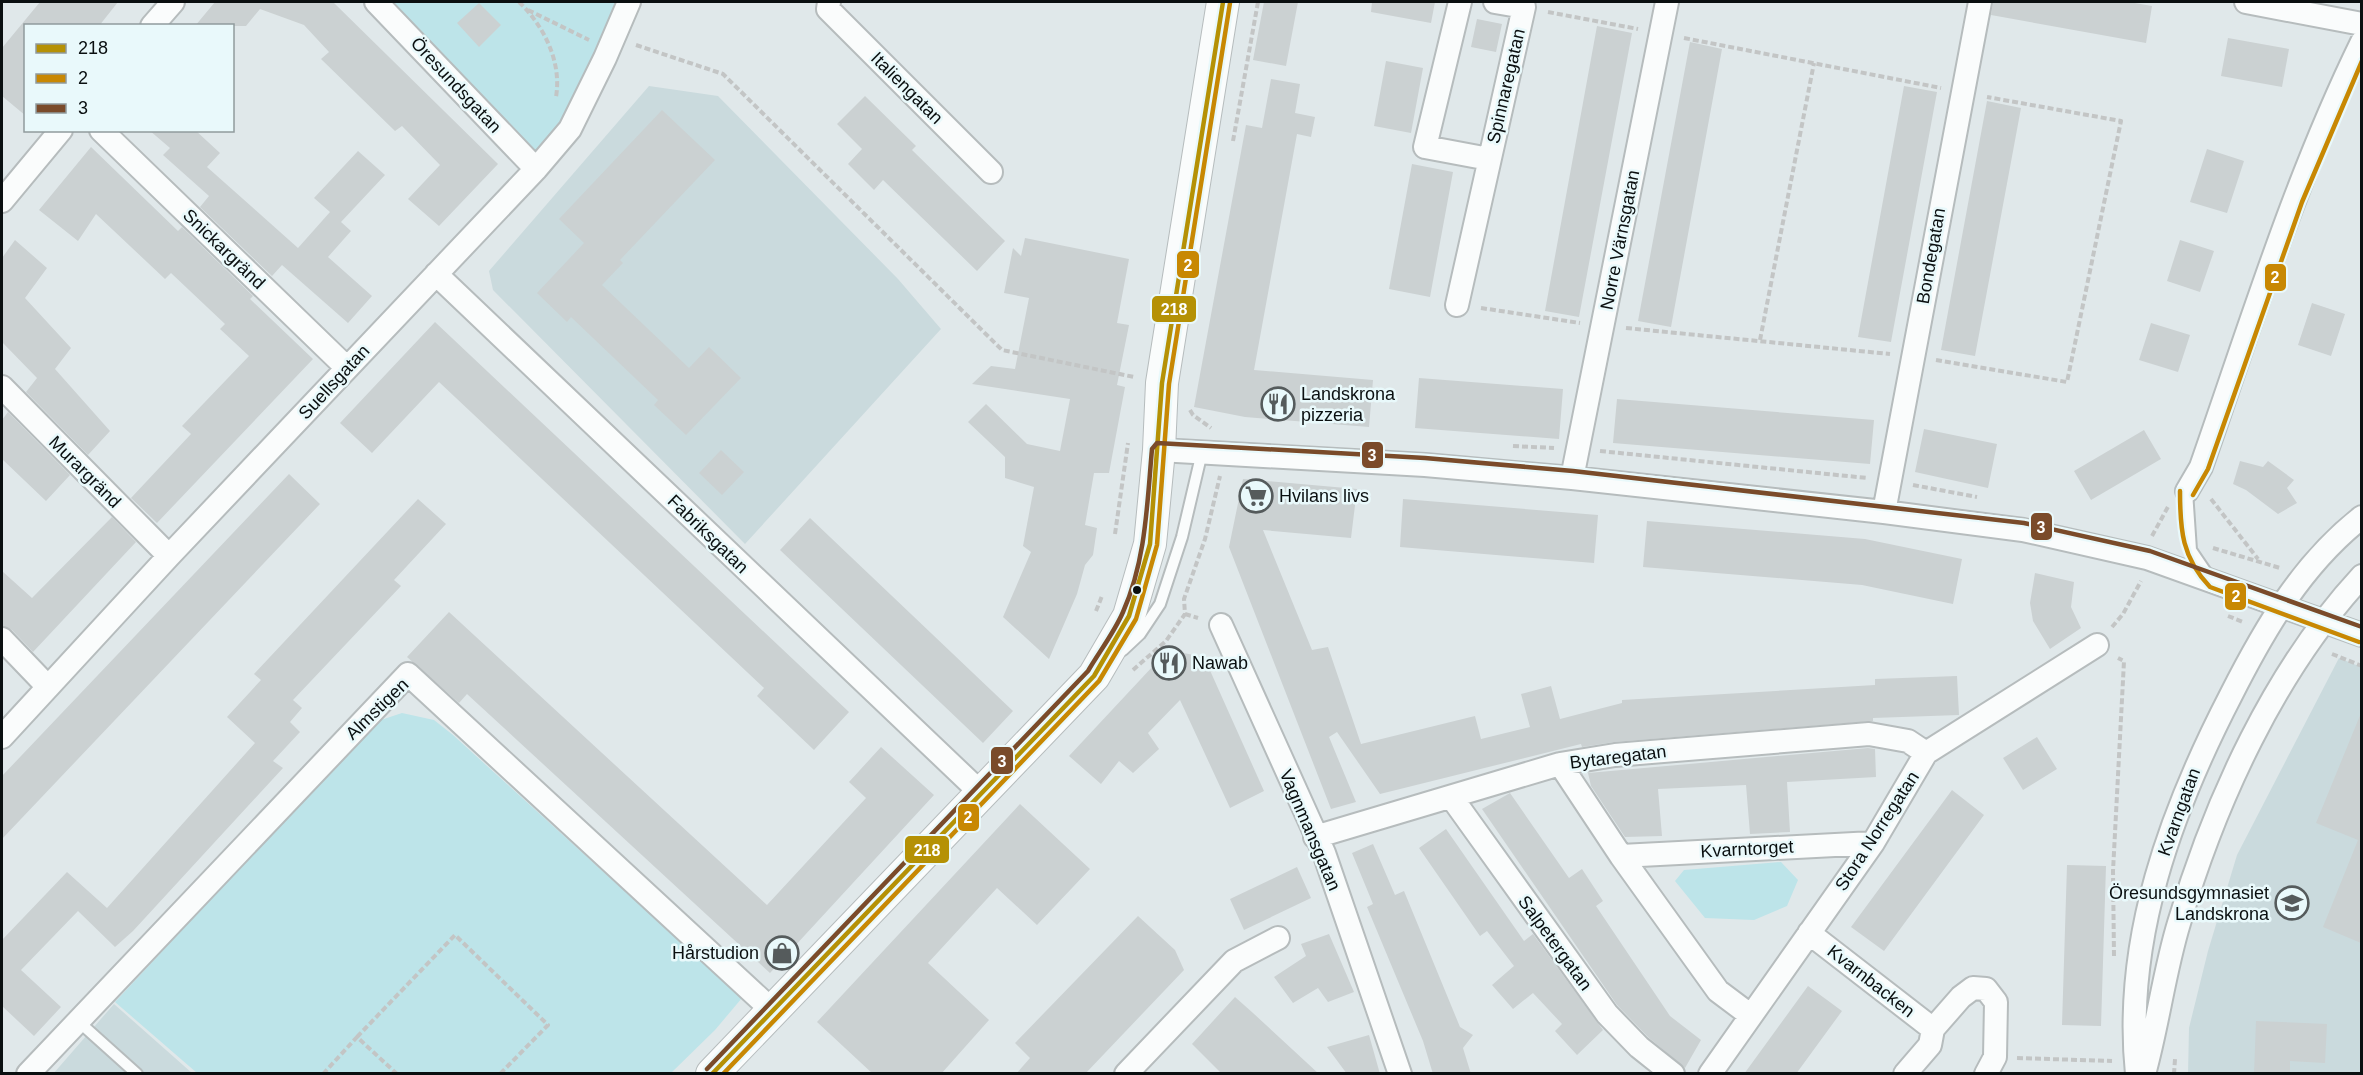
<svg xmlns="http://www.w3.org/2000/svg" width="2363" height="1075" viewBox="0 0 2363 1075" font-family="Helvetica,sans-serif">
  <rect width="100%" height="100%" fill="#e0e8ea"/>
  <!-- built -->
  <path fill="#cadadd" d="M649,86L718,96L898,279L941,329L745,544L493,290L489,271Z
    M2339,658L2361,667V1073L2188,1074L2189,1028L2208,951L2237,855Z
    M114,1004L192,1073L53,1074Z"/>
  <!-- green -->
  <path fill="#bde4e9" d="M376,2H629L536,169Z
    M402,713L434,720L453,735L742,998L715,1030L670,1074L197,1073L115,1002L375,722Z
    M1781,862L1798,880L1787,906L1754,920L1705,918L1675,881L1684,870Z"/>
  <!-- building -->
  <path fill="#cbd1d2" d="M40,2H118L99,26H26V116L2,96V48Z
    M215,2H333L498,164L439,226L408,199L440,165L402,126L395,131L321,59L329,52L304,25L260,9L246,26H195Z
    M1264,2H1298L1286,66L1253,60Z
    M1372,2H1435L1431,23L1371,12Z
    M1993,2H2129L2152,6L2146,43L1991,15Z
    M479,3L501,25L479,47L457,23Z
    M1477,19L1502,24L1496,52L1471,47Z
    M1597,26L1632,33L1579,317L1545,311Z
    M2228,38L2289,49L2282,87L2221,76Z
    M1690,42L1722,49L1671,327L1638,321Z
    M1386,61L1423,68L1411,133L1374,126Z
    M1271,79L1300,84L1295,113L1315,117L1311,137L1297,134L1254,370L1373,380L1369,427L1245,417L1194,407L1246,125L1262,128Z
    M1904,86L1937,92L1891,342L1858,337Z
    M865,96L916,146L912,150L1005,241L977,271L883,180L874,190L848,164L862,149L837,124Z
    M1987,101L2021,108L1975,356L1941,350Z
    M662,110L715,160L620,260L623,263L602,285L689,368L709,347L741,378L686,435L654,405L658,400L571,317L567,322L537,293L584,243L559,219Z
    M149,130H195L220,153L207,167L298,248L330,212L314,198L358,151L385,175L341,222L351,231L328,257L372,296L348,323L282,265L272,276L200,207L209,196L163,155L170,148Z
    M91,147L178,231L182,227L253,296L250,299L313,359L157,523L131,498L191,434L182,426L249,356L220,329L225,324L171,273L165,279L96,214L78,241L39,210Z
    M2207,149L2244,161L2227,213L2190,202Z
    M1412,164L1453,172L1430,297L1389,289Z
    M1025,238L1129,259L1117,323L1129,325L1117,385L1125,387L1109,473H1094L1085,525L1097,528L1093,555L1085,565L1077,594L1049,659L1003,617L1031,552L1023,546L1034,487L1005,478V457L968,422L986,404L1027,444L1060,451L1070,399L972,384L991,366L1015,369L1029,298L1004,293L1013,248L1021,256Z
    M15,240L47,268L25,298L71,348L55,369L110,431L88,455L26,392L37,378L2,342V258Z
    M2180,240L2214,251L2200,292L2167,281Z
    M2312,303L2345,314L2331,356L2298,345Z
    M435,322L849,712L814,750L757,696L764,688L439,382L372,453L340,423Z
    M2151,323L2190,335L2178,372L2139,360Z
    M1419,378L1563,389L1559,439L1415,428Z
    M1617,399L1874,420L1870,464L1613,443Z
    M8,412L70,475L46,501L2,459V420Z
    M1924,429L1997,444L1988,488L1915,472Z
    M2144,430L2161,459L2091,500L2074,471Z
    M721,450L744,472L722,495L699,473Z
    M2240,461L2263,467L2268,461L2294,480L2287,488L2297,503L2278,514L2246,490L2233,484Z
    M289,474L320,504L2,839V776Z
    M1243,479L1357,489L1351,538L1263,530L1312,650L1328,647L1361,744L1475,716L1481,739L1530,727L1521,694L1551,686L1560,719L1622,703V700L1875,685V679L1957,676L1959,715L1873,718V721L1614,742L1582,747L1581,744L1380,794L1337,732L1329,737L1356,802L1331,809L1229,547Z
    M418,499L446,524L394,580L401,586L293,700L302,708L290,722L300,732L273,761L283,768L133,931L115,947L78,911L21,970L61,1007L34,1036L2,1006V940L67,872L107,908L255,743L227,717L261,680L254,674Z
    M1403,499L1598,515L1594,563L1400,547Z
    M112,517L136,542L33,652L12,630L2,626V571L32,598Z
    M810,518L1013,711L983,743L780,550Z
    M1647,521L1865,539L1962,559L1953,604L1862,585L1643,567Z
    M2035,573L2074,582L2071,607L2081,628L2050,649L2033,621L2030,603Z
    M449,612L767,905L866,798L849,782L881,747L934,795L770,973L467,694L459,703L407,657Z
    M1168,650L1204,657L1264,791L1230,808L1180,700L1148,733L1159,749L1133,773L1119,761L1101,784L1069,756Z
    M2361,713V943L2323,927L2358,840L2316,823Z
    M2037,737L2057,769L2023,790L2003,758Z
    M1868,748L1875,749L1876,777L1787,782L1790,832L1750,834L1746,785L1658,789L1662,836L1625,837L1591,786L1588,773Z
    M1952,790L1984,815L1884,951L1851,927Z
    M1510,793L1569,878L1582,869L1603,901L1596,906L1670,1016L1701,1040L1685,1068L1648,1037L1617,1005L1482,809Z
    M1020,804L1090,869L1037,925L997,888L928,963L989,1020L941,1074H873L817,1022Z
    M1446,829L1524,941L1533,934L1603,1030L1577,1055L1555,1031L1562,1024L1533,993L1513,1009L1492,985L1514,966L1487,931L1480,936L1419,848Z
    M1373,844L1395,895L1404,891L1460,1027L1473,1035L1463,1048L1471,1074H1433L1423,1041L1367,907L1373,904L1352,853Z
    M2067,865L2106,866L2101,1026L2062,1025Z
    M1297,867L1311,898L1244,930L1230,899Z
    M1138,916L1175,950L1184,970L1085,1074H1016L1030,1058L1015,1043Z
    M1329,934L1354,992L1328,1002L1318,988L1293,1003L1274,977L1306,956L1301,944Z
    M1808,986L1842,1011L1796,1074H1744Z
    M1235,997L1253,1013L1319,1074H1222L1192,1044Z
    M2256,1021L2327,1024L2325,1063L2290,1061V1074H2254Z
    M1369,1035L1380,1074H1347L1327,1047Z"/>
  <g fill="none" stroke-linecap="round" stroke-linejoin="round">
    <!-- lane casing -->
    <g stroke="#b6bcbd" stroke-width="14">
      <path id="lane" d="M2187,491L2191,550L2208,575
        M1123,650L1140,634L1160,604L1182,537L1202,452
        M78,1021L137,1074"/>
    </g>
    <!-- street casing -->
    <g stroke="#b6bcbd" stroke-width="26">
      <path id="street" d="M376,2L536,169
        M829,2L828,9L991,172
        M1460,2L1425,147L1489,159
        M2246,2L2362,24
        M152,26L173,2
        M101,130L347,368
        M2,201L61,130
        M436,274L981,793
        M1457,305L1524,7L1495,2
        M2,387L169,556
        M1159,450L1425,465L1572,478L1884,512L2023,530L2147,558L2362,635
        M1572,478L1667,2
        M2187,491L2201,467C2251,324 2295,179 2362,42
        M1884,512L1980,2
        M1221,625L1324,853L1400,1074
        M2,639L48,687
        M2,737L169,556L536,169L570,129L605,58L629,2
        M1560,764L1621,856L1718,991L1750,1015
        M1452,798L1607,1014L1639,1047L1673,1074
        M1315,837L1560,764L1615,755L1869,734L1908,741L1926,753
        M1621,856L1873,843
        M1809,933L1933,1029
        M28,1074L408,674L773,1011
        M1126,1074L1234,961L1278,938
        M1710,1074L1873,843L1926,753L2097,645
        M1905,1074L1930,1045L1933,1029L1961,997L1973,988L1986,989L1996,1002L1995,1057L1986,1074
        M2137,1074C2123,940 2171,811 2231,695C2265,628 2302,564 2362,517
        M2144,1074C2158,1024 2164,972 2179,923C2215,801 2275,670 2362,576"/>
    </g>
    <!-- secondary casing -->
    <g stroke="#b6bcbd" stroke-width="34">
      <path id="secondary" d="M712,1074L1094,676L1129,616L1150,544L1159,450L1162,383L1223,2"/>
    </g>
    <!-- path -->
    <path stroke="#c3c5c5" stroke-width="4" stroke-dasharray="6 3" stroke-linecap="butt" d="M519,2C544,26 562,62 556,97
      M528,10L589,40
      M1548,12L1638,29
      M1684,38L1941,88
      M636,45L723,74L1002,350L1134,377
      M1233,141L1258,2
      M1481,308L1580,323
      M1626,328L1890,354
      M1760,340L1814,63
      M1936,360L2067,382L2121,121L1987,97
      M1190,410L1193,415L1211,428
      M1513,446L1554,448
      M1600,451L1867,478
      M1913,485L1977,497
      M2211,499L2258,559
      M1115,534L1128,443
      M2152,536L2169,505
      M2213,548L2280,568
      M1096,611L1102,596
      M1185,614L1198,618
      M2228,616L2243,622
      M2112,627L2123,614L2141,581
      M2332,654L2362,666
      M1133,670L1166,641L1185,614L1184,599L1205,539L1220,476
      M2114,956L2113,871L2124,661L2118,658
      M357,1037L455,935L548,1025L500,1074
      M2017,1058L2112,1061
      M323,1074L357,1037L397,1074
      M2174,1074L2175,1059"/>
    <!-- lane -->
    <use href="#lane" stroke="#fafcfc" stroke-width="10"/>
    <!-- street -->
    <use href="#street" stroke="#fafcfc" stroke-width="22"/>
    <!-- secondary -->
    <use href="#secondary" stroke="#fafcfc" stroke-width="32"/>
    <!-- bus-1 casing -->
    <g stroke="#e9f9fb" stroke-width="9">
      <path id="bus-1" d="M712,1074L1094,676L1129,616L1150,544L1162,383L1223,2"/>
    </g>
    <!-- bus-2 casing -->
    <g stroke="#e9f9fb" stroke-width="9">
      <path id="bus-2" d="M2180,491C2180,530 2182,558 2210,587L2359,642
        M2193,495L2208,469L2302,202L2362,61
        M723,1074L1099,681L1136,619L1157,545L1169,384L1230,3"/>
    </g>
    <!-- bus-3 casing -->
    <g stroke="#e9f9fb" stroke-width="9">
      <path id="bus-3" d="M707,1069L1088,671C1099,652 1114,633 1123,612C1146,560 1147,504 1152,449L1157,443L1425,458L1573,471L2024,523L2150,551L2362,627"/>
    </g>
    <!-- bus-1 -->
    <use href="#bus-1" stroke="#b59105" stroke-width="4.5"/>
    <!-- bus-2 -->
    <use href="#bus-2" stroke="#c88803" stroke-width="4.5"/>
    <!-- bus-3 -->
    <use href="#bus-3" stroke="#7a4b2a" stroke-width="4.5"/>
  </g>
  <!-- icons -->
  <defs>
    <g id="restaurant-ring" transform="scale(1.725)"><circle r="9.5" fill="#e9f9fb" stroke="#555b5c" stroke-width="1.5"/><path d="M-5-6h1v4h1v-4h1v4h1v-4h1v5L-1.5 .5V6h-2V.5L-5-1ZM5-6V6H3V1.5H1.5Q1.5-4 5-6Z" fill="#555b5c"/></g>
    <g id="supermarket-ring" transform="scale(1.725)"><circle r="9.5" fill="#e9f9fb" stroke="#555b5c" stroke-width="1.5"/><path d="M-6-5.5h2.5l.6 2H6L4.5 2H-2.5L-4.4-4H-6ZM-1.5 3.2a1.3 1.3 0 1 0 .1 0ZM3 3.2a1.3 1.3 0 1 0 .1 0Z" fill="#555b5c"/></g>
    <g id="school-ring" transform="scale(1.725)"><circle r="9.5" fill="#e9f9fb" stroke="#555b5c" stroke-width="1.5"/><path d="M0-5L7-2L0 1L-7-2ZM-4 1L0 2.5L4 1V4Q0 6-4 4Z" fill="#555b5c"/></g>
    <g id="shop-ring" transform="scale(1.725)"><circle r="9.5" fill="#e9f9fb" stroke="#555b5c" stroke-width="1.5"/><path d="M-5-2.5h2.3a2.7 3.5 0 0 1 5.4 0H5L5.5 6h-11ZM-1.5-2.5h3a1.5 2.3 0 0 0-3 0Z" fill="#555b5c"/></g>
  </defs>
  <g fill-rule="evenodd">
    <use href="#restaurant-ring" x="1278" y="404"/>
    <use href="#supermarket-ring" x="1256" y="496"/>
    <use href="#restaurant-ring" x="1169" y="663"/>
    <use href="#school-ring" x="2292" y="903"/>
    <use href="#shop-ring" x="782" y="953"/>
  </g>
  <!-- markers -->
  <circle fill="#0a0f10" stroke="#e9f9fb" stroke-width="2" cx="1137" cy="590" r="5"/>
  <g text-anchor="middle" stroke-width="5" stroke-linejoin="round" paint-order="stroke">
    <!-- street labels -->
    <g font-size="18" fill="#0a0f10" stroke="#e9f9fb">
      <text transform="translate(456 85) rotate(47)" y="6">Öresundsgatan</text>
      <text transform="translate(1506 86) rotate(-77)" y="6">Spinnaregatan</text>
      <text transform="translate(907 88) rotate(45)" y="6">Italiengatan</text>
      <text transform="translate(1620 240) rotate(-79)" y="6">Norre Värnsgatan</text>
      <text transform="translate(224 249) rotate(44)" y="6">Snickargränd</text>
      <text transform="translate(1931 256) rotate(-80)" y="6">Bondegatan</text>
      <text transform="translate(334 382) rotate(-47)" y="6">Suellsgatan</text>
      <text transform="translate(85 472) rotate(45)" y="6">Murargränd</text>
      <text transform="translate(708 534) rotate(44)" y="6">Fabriksgatan</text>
      <text transform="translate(377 709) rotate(-44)" y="6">Almstigen</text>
      <text transform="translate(1618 757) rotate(-7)" y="6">Bytaregatan</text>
      <text transform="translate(2179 812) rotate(-70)" y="6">Kvarngatan</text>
      <text transform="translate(1310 830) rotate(67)" y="6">Vagnmansgatan</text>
      <text transform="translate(1877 831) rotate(-57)" y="6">Stora Norregatan</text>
      <text transform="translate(1747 849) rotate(-3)" y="6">Kvarntorget</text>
      <text transform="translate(1555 943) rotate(54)" y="6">Salpetergatan</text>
      <text transform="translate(1871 981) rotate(38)" y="6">Kvarnbacken</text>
    </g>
    <!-- poi labels -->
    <g font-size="18" fill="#0a0f10" stroke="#e9f9fb" text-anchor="start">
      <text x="1301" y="400">Landskrona<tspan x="1301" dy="21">pizzeria</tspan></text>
      <text x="1279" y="502">Hvilans livs</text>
      <text x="1192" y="669">Nawab</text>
      <text x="2269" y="899" text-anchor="end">Öresundsgymnasiet<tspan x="2269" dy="21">Landskrona</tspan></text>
      <text x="759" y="959" text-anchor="end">Hårstudion</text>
    </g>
  </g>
  <g stroke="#e9f9fb" stroke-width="2">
    <rect x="1176" y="250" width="24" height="29" rx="6" fill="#c88803"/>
    <rect x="2264" y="263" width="23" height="29" rx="6" fill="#c88803"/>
    <rect x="1151" y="295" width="46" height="28" rx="6" fill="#b59105"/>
    <rect x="1361" y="441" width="23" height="28" rx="6" fill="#7a4b2a"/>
    <rect x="2030" y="512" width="23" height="29" rx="6" fill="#7a4b2a"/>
    <rect x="2224" y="582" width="23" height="29" rx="6" fill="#c88803"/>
    <rect x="990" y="746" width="24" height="29" rx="6" fill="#7a4b2a"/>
    <rect x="957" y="803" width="23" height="29" rx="6" fill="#c88803"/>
    <rect x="904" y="835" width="46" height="29" rx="6" fill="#b59105"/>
  </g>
  <g font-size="16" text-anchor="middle" font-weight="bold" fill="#fff">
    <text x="1188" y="271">2</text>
    <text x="2275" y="283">2</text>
    <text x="1174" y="315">218</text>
    <text x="1372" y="461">3</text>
    <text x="2041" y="533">3</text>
    <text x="2236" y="602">2</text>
    <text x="1002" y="767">3</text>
    <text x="968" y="823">2</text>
    <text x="927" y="856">218</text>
  </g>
  <!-- border -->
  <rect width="2363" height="1075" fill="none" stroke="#0a0f10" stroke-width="6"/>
  <!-- legend -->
  <rect x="24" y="24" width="210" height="108" fill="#e9f9fb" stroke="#909b9d" stroke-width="1.5"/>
  <rect x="36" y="44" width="30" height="9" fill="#b59105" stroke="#909b9d" stroke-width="1.5"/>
  <text x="78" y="54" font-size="18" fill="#0a0f10">218</text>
  <rect x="36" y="74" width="30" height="9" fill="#c88803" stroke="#909b9d" stroke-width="1.5"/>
  <text x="78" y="84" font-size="18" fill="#0a0f10">2</text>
  <rect x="36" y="104" width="30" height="9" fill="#7a4b2a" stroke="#909b9d" stroke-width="1.5"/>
  <text x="78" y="114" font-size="18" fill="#0a0f10">3</text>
</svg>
